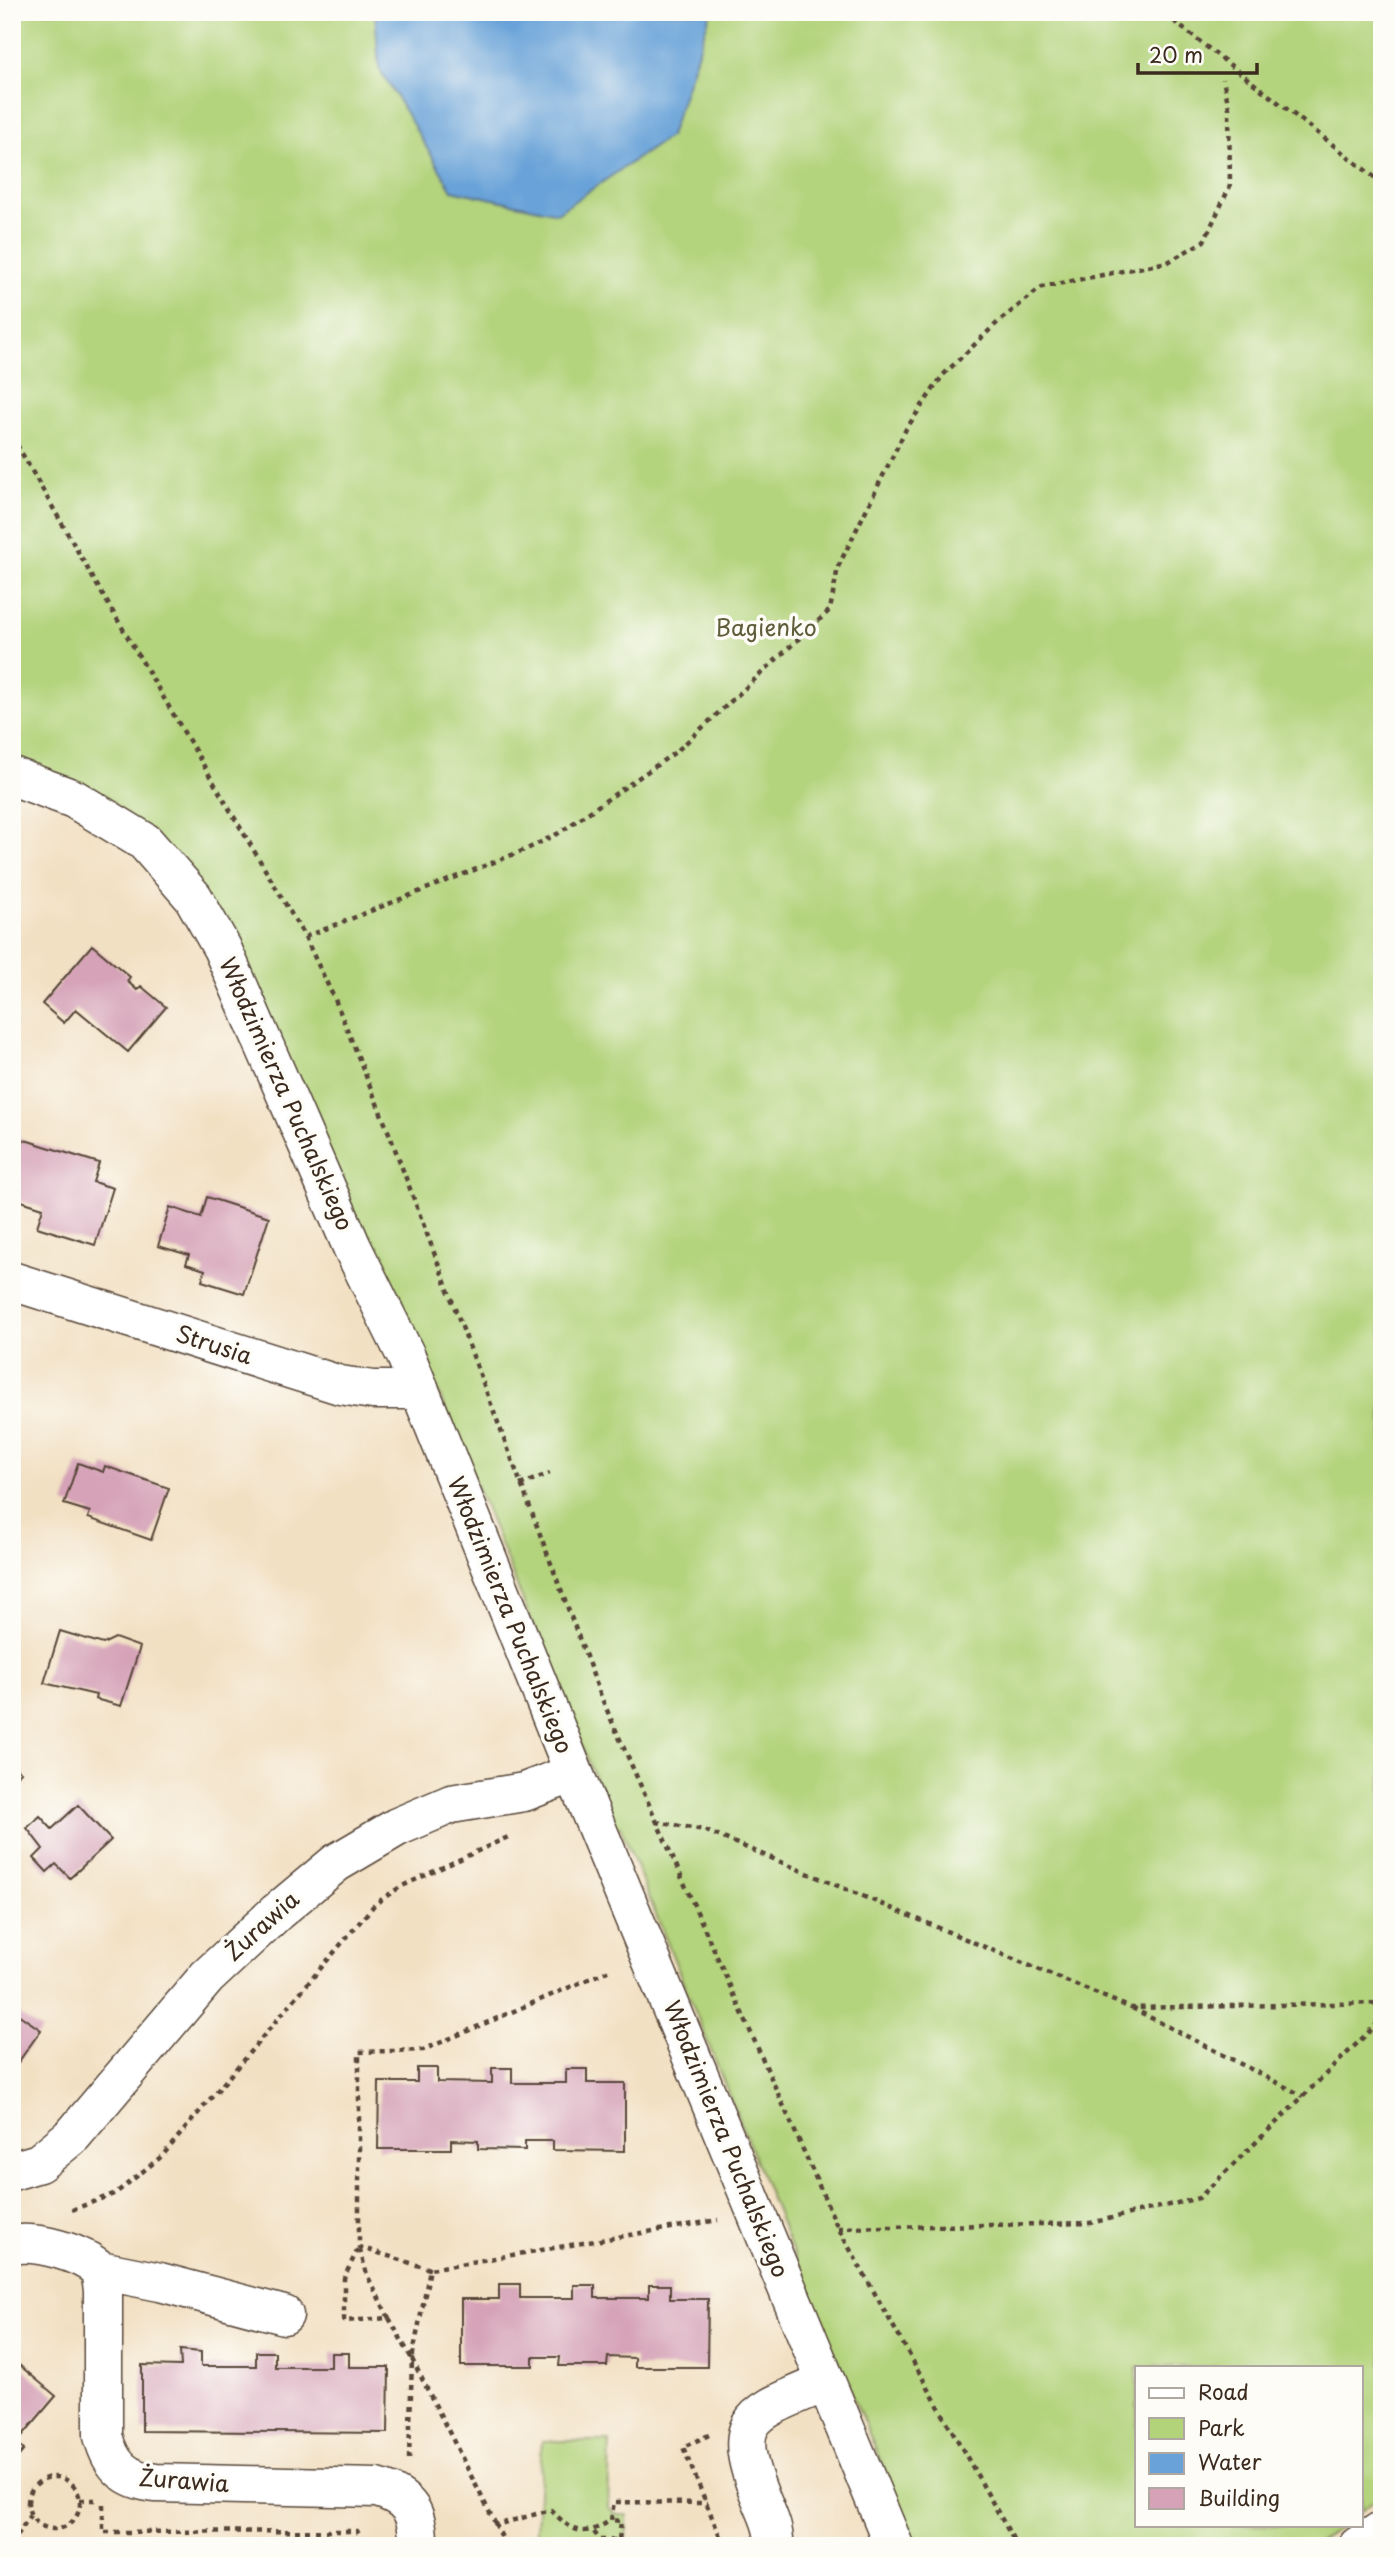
<svg xmlns="http://www.w3.org/2000/svg" width="1394" height="2558" viewBox="0 0 1394 2558" font-family="'Playpen Sans',sans-serif">
  <rect width="100%" height="100%" fill="#fdfcf7"/>
  <filter id="ink" filterUnits="userSpaceOnUse"><feTurbulence type="fractalNoise" baseFrequency=".0143" numOctaves="2"/><feDisplacementMap in="SourceGraphic" scale="14" xChannelSelector="R" yChannelSelector="G"/><feConvolveMatrix kernelMatrix="1 2 1 2 8 2 1 2 1" color-interpolation-filters="sRGB"/></filter>
  <filter id="wash" filterUnits="userSpaceOnUse"><feTurbulence type="fractalNoise" baseFrequency=".00686" numOctaves="4" result="noise"/><feDisplacementMap in="SourceGraphic" scale="28" xChannelSelector="R" yChannelSelector="G"/><feGaussianBlur stdDeviation="1.57" result="paint"/><feColorMatrix in="noise" values="0 0 0 0 0 0 0 0 0 0 0 0 0 0 0 0 0 1.4 0 .05"/><feComposite in="paint" operator="in"/></filter>
  <g filter="url(#wash)">
    <rect width="100%" height="100%" fill="#f2e0c3"/>
    <!-- green -->
    <path fill="#b3d37b" stroke="#777e4c" stroke-width="2" d="M12,12H1382V2495L1361,2511V2367H1137V2525H1343L1313,2546H917L819,2317L620,1826L616,1830L408,1317L396,1307L225,923L91,789L12,755Z
      M542,2441H610L608,2507L617,2515H627L626,2546H536Z"/>
    <!-- water -->
    <path fill="#68a2d8" stroke="#52667b" stroke-width="2" d="M375,12H711L670,136L557,213L452,190L379,68Z"/>
    <g id="blocks">
      <!-- building -->
      <path fill="#d5a2b7" d="M92,945L130,977L127,981L137,990L141,986L166,1007L128,1052L76,1009L64,1023L42,1004Z
        M12,1136L99,1163L93,1182L113,1188L95,1245L37,1227L43,1208L12,1198Z
        M207,1197L269,1217L244,1294L202,1281L205,1270L186,1264L189,1255L158,1246L170,1207L201,1217Z
        M78,1463L103,1472L105,1466L169,1488L151,1540L88,1518L90,1512L64,1504Z
        M60,1631L103,1644L115,1638L140,1647L121,1706L95,1699L96,1695L44,1683Z
        M12,1764L21,1772L12,1782Z
        M78,1805L111,1840L70,1878L56,1864L47,1872L34,1858L43,1849L27,1828L40,1816L52,1829Z
        M12,2010L41,2030L12,2071Z
        M417,2068H437V2082L492,2083V2068H512V2083H566V2069H587V2083H625V2151L553,2150V2141H525V2150L478,2149V2141L451,2140V2149H378L379,2082H417Z
        M499,2284H520V2298H574V2285H595V2298H649V2285H670V2299H708L707,2367H635V2358L608,2357L607,2366H559L560,2357H533V2366H461V2299H499Z
        M180,2350L201,2352V2366H256V2352H275V2367H331V2353H349V2367H389L388,2433L142,2431V2365L181,2366Z
        M12,2359L56,2396L16,2443L24,2450L12,2464Z"/>
    </g>
  </g>
  <g filter="url(#ink)">
    <use href="#blocks" fill-opacity="0" stroke="#564537" stroke-width="2"/>
    <g fill="none" stroke-linecap="round" stroke-linejoin="round">
      <!-- street casing -->
      <g stroke="#564537" stroke-width="41">
        <path id="street" d="M12,776L74,799L145,842L193,897L222,948L352,1247L406,1356L574,1773L894,2546
          M12,1281L340,1385L373,1390H420
          M12,2171L39,2163L73,2135L207,1977L277,1912L336,1863L397,1827L451,1804L524,1792L574,1773
          M12,2245C37,2240 82,2253 100,2270L103,2290V2436C111,2466 125,2480 156,2483L377,2488C409,2497 419,2513 418,2546
          M100,2270L160,2282L284,2315
          M774,2546C775,2529 767,2514 761,2499C727,2415 753,2414 824,2383"/>
      </g>
      <!-- secondary casing -->
      <g stroke="#564537" stroke-width="41">
        <path id="secondary" d="M1358,2546L1382,2530"/>
      </g>
      <!-- path -->
      <path stroke="#564537" stroke-width="4.5" stroke-dasharray="5 5" stroke-linecap="butt" d="M1169,12L1176,23L1382,183
        M12,436L97,585L305,937L336,1002L389,1133L602,1699L838,2228L1017,2546
        M305,937L527,849L559,833L677,751L830,610L838,567L906,429L943,375L998,322L1042,287L1168,262L1204,241L1230,186L1229,108L1223,79
        M520,1485L550,1473
        M656,1822L704,1830L1131,2008L1382,2003
        M1132,2008L1303,2096
        M72,2210L116,2193L162,2156L375,1904L400,1887L508,1837
        M838,2228L1090,2223L1199,2198L1382,2019
        M430,2269L359,2247V2052L423,2050L612,1969
        M389,2318L367,2275L359,2247L344,2278V2321L389,2318L412,2359L430,2269L718,2220
        M709,2435L683,2447L724,2546
        M409,2459L412,2359L496,2525
        M28 2503a26 26 0 1 1 52 0a26 26 0 1 1-52 0Z
        M80,2500H96
        M103,2504V2532L357,2531L367,2546
        M594,2532L600,2540H619L621,2521L611,2520
        M12,2544L30,2515
        M506,2546L496,2525L551,2510C573,2533 584,2538 611,2520L614,2502L707,2503"/>
      <!-- street -->
      <use href="#street" stroke="#fff" stroke-width="38"/>
      <!-- secondary -->
      <use href="#secondary" stroke="#fff" stroke-width="38"/>
    </g>
  </g>
  <g text-anchor="middle" stroke-width="7" stroke-linejoin="round" paint-order="stroke">
    <!-- park labels -->
    <g font-size="23" fill="#5f5d3a" stroke="#fdfcf7">
      <text x="766" y="636">Bagienko</text>
    </g>
    <!-- street labels -->
    <g font-size="23" fill="#3b2a1e" stroke="#fdfcf7">
      <text transform="translate(286 1094) rotate(66)" y="8">Włodzimierza Puchalskiego</text>
      <text transform="translate(214 1345) rotate(18)" y="8">Strusia</text>
      <text transform="translate(510 1615) rotate(68)" y="8">Włodzimierza Puchalskiego</text>
      <text transform="translate(262 1926) rotate(-42)" y="8">Żurawia</text>
      <text transform="translate(726 2139) rotate(68)" y="8">Włodzimierza Puchalskiego</text>
      <text transform="translate(184 2481) rotate(4)" y="8">Żurawia</text>
    </g>
  </g>
  <!-- margin -->
  <rect width="1394" height="2558" fill="none" stroke="#fdfcf7" stroke-width="42"/>
  <!-- legend -->
  <rect x="1135" y="2366" width="228" height="161" fill="#fdfcf7" stroke="#afa8a0" stroke-width="2"/>
  <rect x="1149" y="2388" width="35" height="10" fill="#ffffff" stroke="#afa8a0" stroke-width="2"/>
  <text x="1198" y="2400" font-size="21" fill="#3b2a1e">Road</text>
  <rect x="1149" y="2418" width="35" height="21" fill="#b3d37b" stroke="#afa8a0" stroke-width="2"/>
  <text x="1198" y="2436" font-size="21" fill="#3b2a1e">Park</text>
  <rect x="1149" y="2453" width="35" height="21" fill="#68a2d8" stroke="#afa8a0" stroke-width="2"/>
  <text x="1198" y="2470" font-size="21" fill="#3b2a1e">Water</text>
  <rect x="1149" y="2488" width="35" height="21" fill="#d5a2b7" stroke="#afa8a0" stroke-width="2"/>
  <text x="1198" y="2506" font-size="21" fill="#3b2a1e">Building</text>
  <!-- scale -->
  <path d="M1138 63v10h119v-10" fill="none" stroke="#3b2a1e" stroke-width="3.5"/>
  <text x="1149" y="63" font-size="21" fill="#3b2a1e" stroke="#fdfcf7" stroke-width="5" paint-order="stroke">20 m</text>
</svg>
